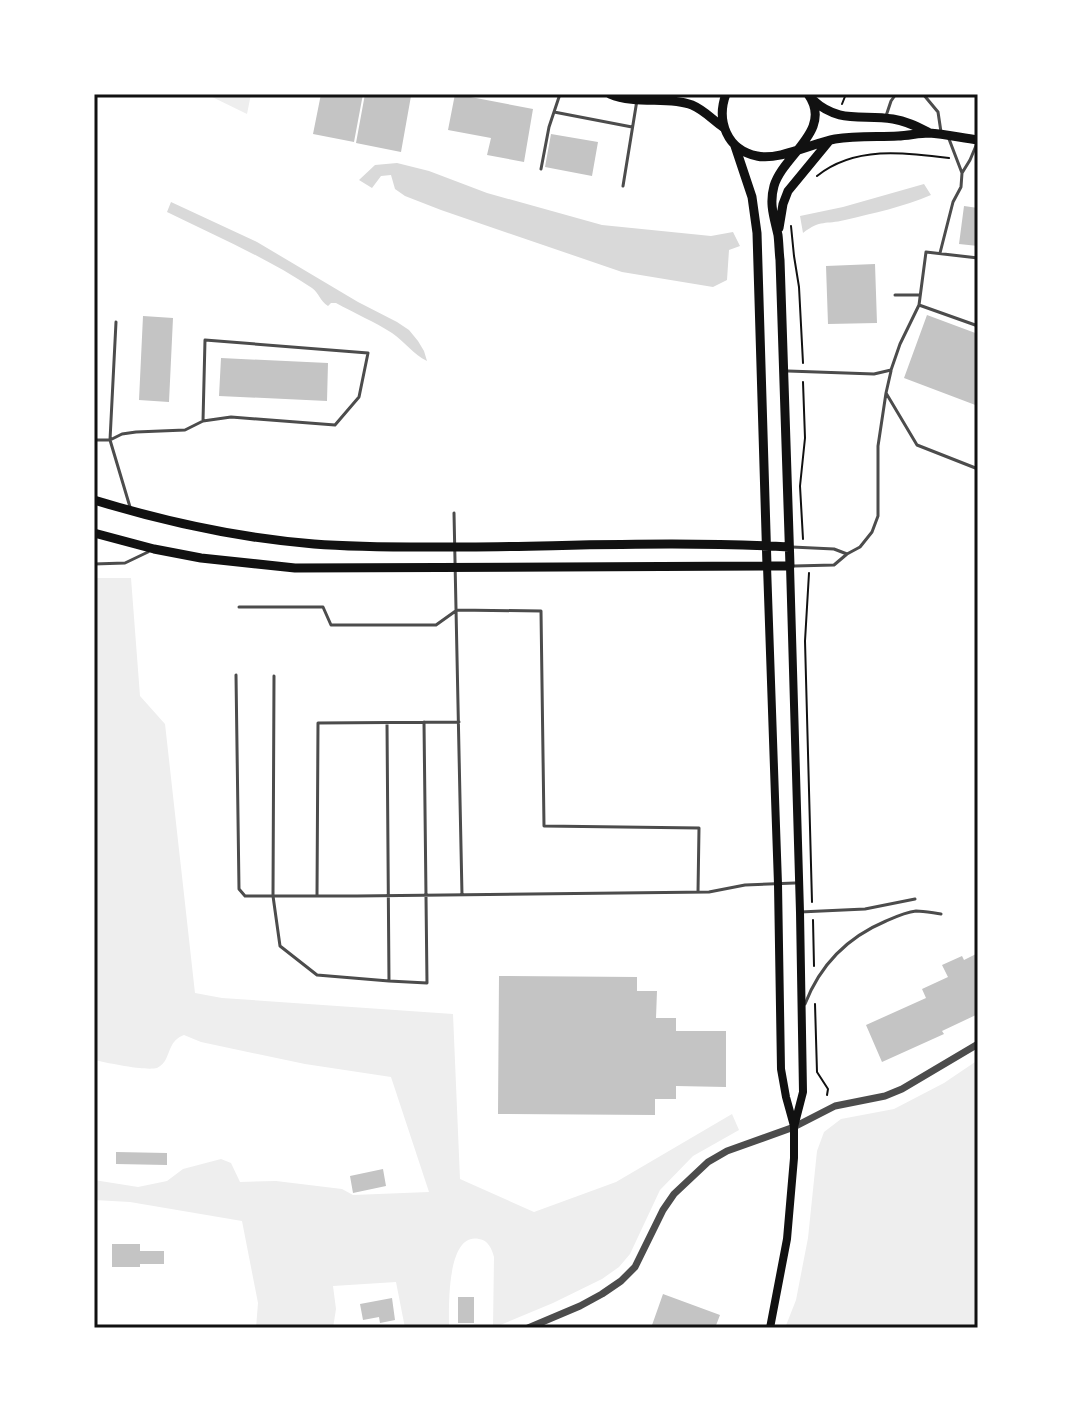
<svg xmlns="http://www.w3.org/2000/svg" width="1072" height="1422" viewBox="0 0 1072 1422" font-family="'Noto Sans',sans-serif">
  <rect width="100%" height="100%" fill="#fff"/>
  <!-- green -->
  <path fill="#eee" d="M206,94H251L247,114Z
    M131,578L140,696L165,724L195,993L222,998L453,1014L460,1179L534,1212L616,1182L732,1114L739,1130L693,1156L660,1190L630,1254L619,1267L602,1279L553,1303L493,1328L494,1257C492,1249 488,1240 479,1239C446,1232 449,1309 449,1328H405L396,1282L333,1286L336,1309L333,1328H256L258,1303L242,1221L130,1202L94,1200V1180L138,1187L167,1181L183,1169L221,1159L231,1163L240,1182L276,1181L342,1189L353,1195L429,1192L391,1077L305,1064L201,1042L184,1035C171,1040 171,1049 166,1059C164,1063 161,1066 157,1068C145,1071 108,1063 94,1060V578Z
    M978,1060V1328H785L796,1300L808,1238L817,1151L824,1132L841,1119L894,1109L944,1083Z"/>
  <!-- water -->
  <path fill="#d9d9d9" d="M397,163L429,171L487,193L602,225L711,236L733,232L740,246L729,250L727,280L713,287L622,272L441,210L405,196L395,189L391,175L381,176L372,188L359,180L375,165Z
    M924,184L931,195C903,207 874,213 845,220C825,225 821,219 803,233L800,216L843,207Z
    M171,202L257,242L358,302L397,322L409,330L418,341L424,351L427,361C413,354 405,342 392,333C375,322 354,313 336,303H331L328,306C320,301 319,293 312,288C267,258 216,236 167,212Z"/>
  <!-- building -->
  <path fill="#c4c4c4" d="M321,94H363L354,142L313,134Z
    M365,94L411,96L401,152L356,143Z
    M455,94L533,109L524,162L487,155L491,138L448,130Z
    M551,134L598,142L592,176L545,167Z
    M964,206L978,208V246L959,244Z
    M875,264L877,323L828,324L826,266Z
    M927,315L978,334V406L904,378Z
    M143,316L173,318L169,402L139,400Z
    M221,358L328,363L327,401L219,396Z
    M978,953V1014L942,1031L944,1034L882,1062L866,1025L926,998L922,989L948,977L942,965L962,956L964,960Z
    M499,976L637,977V991H657L656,1018H676V1031H726V1087L676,1086V1099H655V1115L498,1114Z
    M116,1152L167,1153V1165L116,1164Z
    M383,1169L386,1186L353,1193L350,1176Z
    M112,1244H140V1251H164V1264H140V1267H112Z
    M663,1294L720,1315L715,1328H651Z
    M458,1297H474V1323H458Z
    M392,1298L395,1320L380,1323L379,1317L363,1320L360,1304Z"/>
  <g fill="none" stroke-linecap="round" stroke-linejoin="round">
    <!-- path -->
    <path stroke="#111" stroke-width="2" d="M842,104L846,94
      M817,176C854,146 904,152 949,158
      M791,226L794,256L799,287L803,363
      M803,539L800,486L805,438L803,382
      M809,573L805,641L812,902
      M813,920L814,966
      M815,1004L817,1072L828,1089L827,1095"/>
    <!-- service -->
    <path stroke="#4c4c4c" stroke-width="3" d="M923,94L938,112L941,132
      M554,112L632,127
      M886,116L891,101L896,94
      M541,169L549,127L560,94
      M962,173L970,160L978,141
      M623,186L637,100
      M940,253L953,202L961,187L962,173L949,139
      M895,295H919
      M919,305L978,326
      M116,322L110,440L130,507
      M788,371L874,374L891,370L900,344L919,305L926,252L978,258
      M891,371L886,393L917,445L978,469
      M94,440H110L122,434L136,432L185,430L203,421L231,417L335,425L359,397L368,353L205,340L203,421
      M454,513L462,895
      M792,547L834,549L847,554
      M94,564L125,563L148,552
      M794,566L834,565L847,554L860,547L872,532L878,516V446L886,393
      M239,607H323L331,625H436L457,610L541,611L544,826L699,828L698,892
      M236,675L239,889L245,896H357L709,892L745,885L795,883
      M274,676L273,896L280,946L317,975L389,981L387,723
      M317,896L318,723L459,722
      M800,912L865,909L915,899
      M389,981L427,983L424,722
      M805,1004C820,965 848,937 886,921C895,917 906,912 916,911C924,911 933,913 941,914"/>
    <!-- tertiary -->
    <path stroke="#4c4c4c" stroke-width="7" d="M528,1328L580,1306L602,1294L621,1281L635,1267L663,1210L674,1194L708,1162L727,1151L794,1127L835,1106L885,1096L902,1089L978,1044"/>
    <!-- secondary -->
    <path stroke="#111" stroke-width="8" d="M767,566L778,884L781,1069L786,1097L794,1126
      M770,1328L787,1239L794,1158V1127L803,1092L800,912L790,566"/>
    <!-- primary -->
    <path stroke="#111" stroke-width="9" d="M610,94C636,105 669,96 692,105C704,110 713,120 723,127"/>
    <!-- trunk -->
    <path stroke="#111" stroke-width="9" d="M726,94C716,121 727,150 757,156C778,161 813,143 835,139C856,136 877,137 898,136C908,136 918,133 929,133C945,134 962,138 978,140
      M813,100C839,124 862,114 893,119C907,121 918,127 930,133
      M735,146L752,197L757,233L767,566
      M779,228L783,204L788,191L830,140
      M94,500C166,522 239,538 314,544C365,548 416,547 467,547C574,546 682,541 789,547
      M94,533L154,549L201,558L295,568L790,566L780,260C779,252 779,243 778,235C774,217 769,204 774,186C783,155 834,130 808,94"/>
  </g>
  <!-- border -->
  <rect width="1072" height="1422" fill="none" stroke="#ffffff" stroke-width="192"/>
  <rect x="96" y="96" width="880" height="1230" fill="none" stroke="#111" stroke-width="3"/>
</svg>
